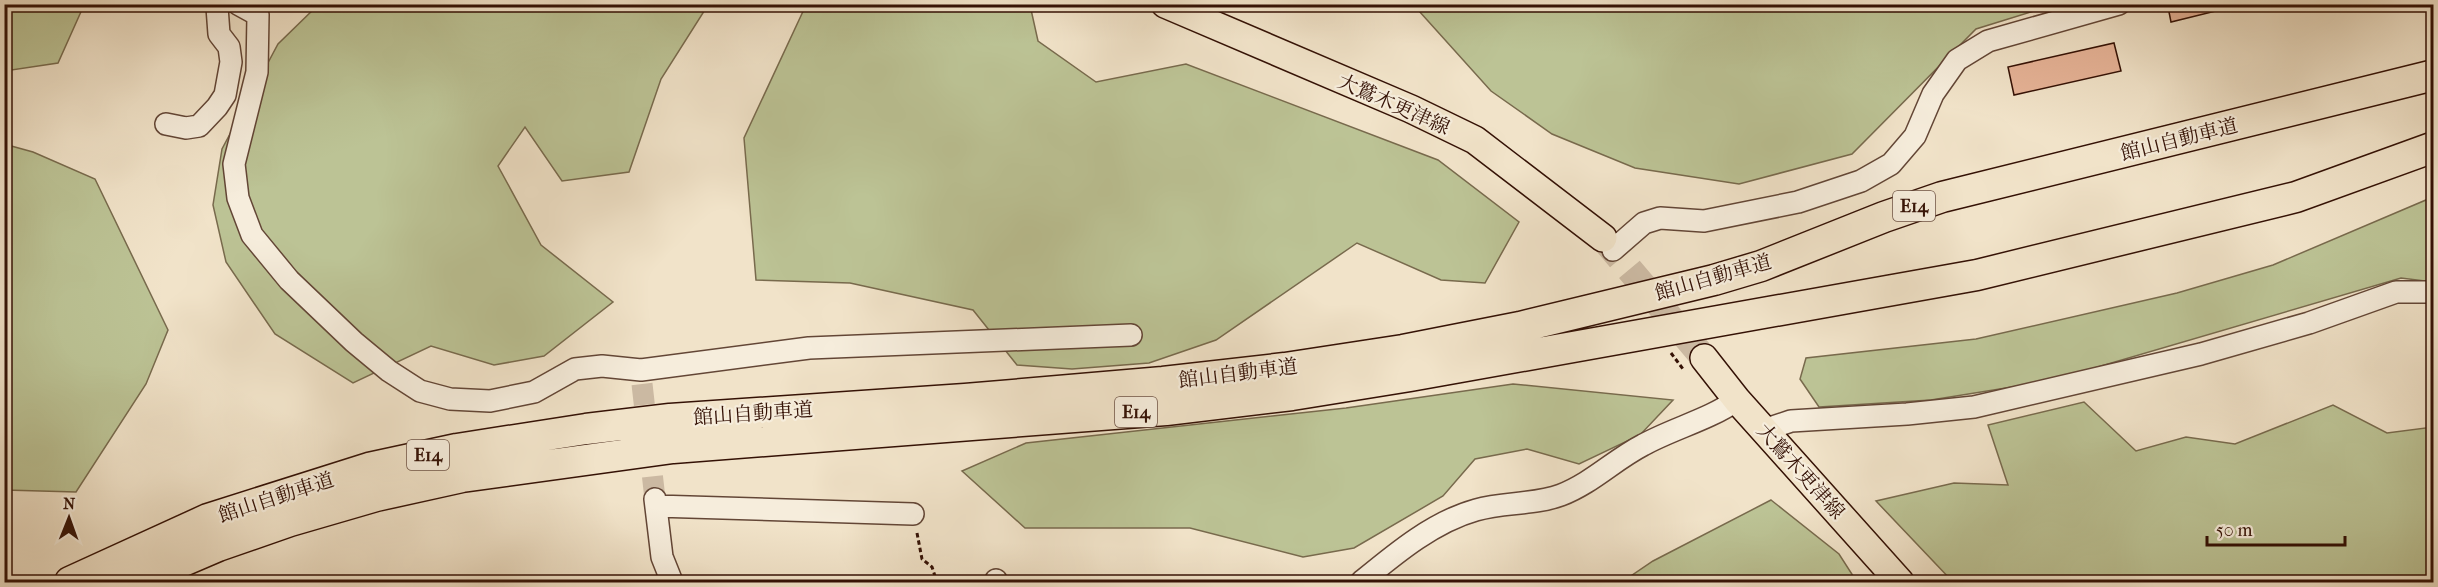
<svg xmlns="http://www.w3.org/2000/svg" width="2438" height="587" viewBox="0 0 2438 587" font-family="'IM FELL French Canon','Noto Serif JP',serif">
  <rect width="100%" height="100%" fill="#f1e3c9"/>
  <filter id="stains"><feTurbulence type="fractalNoise" baseFrequency=".00333" numOctaves="4"/><feColorMatrix values="0 0 0 0 .2 0 0 0 0 .09 0 0 0 0 .02 0 0 0 .5 -.17"/></filter>
  <radialGradient id="worn" r=".72"><stop offset=".6" stop-color="#630" stop-opacity="0"/><stop offset="1" stop-color="#630" stop-opacity=".3"/></radialGradient>
  <!-- green -->
  <path fill="#bcc395" stroke="#786a4d" stroke-width="1.5" d="M1420,4L2053,5L1976,29L1852,154L1739,184L1635,168L1552,134L1491,91L1419,11Z
    M4,5L5,4L84,5L58,63L5,71Z
    M318,5H708L661,79L629,172L562,181L525,127L498,166L541,245L613,302L544,356L494,365L431,346L353,383L275,334L226,262L213,205L222,149L278,44Z
    M806,5H1030L1038,41L1096,82L1186,64L1438,160L1519,222L1485,283L1441,280L1357,243L1216,340L1149,363L1072,369L1017,365L973,310L850,283L756,280L744,138Z
    M4,144L33,152L95,179L168,330L146,384L76,492L5,490Z
    M2433,197V282L2401,278L2050,381L1931,400L1819,407L1800,379L1806,358L1976,339L2177,293L2273,265Z
    M1513,384L1673,400L1640,435L1579,464L1527,449L1475,459L1443,496L1354,548L1303,557L1190,528H1025L962,471L1026,443L1346,408Z
    M2084,402L2136,451L2186,437L2235,444L2333,405L2387,433L2433,427V582H1953L1876,501L1954,483L2008,485L1988,425Z
    M1771,500L1839,554L1857,582H1622L1653,561Z"/>
  <!-- building -->
  <path fill="#e6b397" stroke="#341105" stroke-width="1.5" d="M2179,4H2219L2220,10L2171,22L2168,7Z
    M2114,43L2121,71L2014,95L2008,67Z"/>
  <g fill="none" stroke-linecap="round" stroke-linejoin="round">
    <!-- minor-tunnel -->
    <path stroke="#cbb9a2" stroke-width="21" stroke-dasharray="21 10" stroke-linecap="butt" d="M642,384L655,499"/>
    <!-- major-tunnel -->
    <path stroke="#cbb9a2" stroke-width="27" stroke-dasharray="27 14" stroke-linecap="butt" d="M1603,238L1704,358"/>
    <!-- minor casing -->
    <g stroke="#634636" stroke-width="24">
      <path id="minor" d="M238,4L258,15
        M258,15L257,72L234,164L238,198L252,235L289,280L354,342L389,371L420,391L450,399L490,401L534,392L575,369L602,366L641,370L809,348L1131,335
        M166,124L186,128L199,126L217,107L225,95L231,62L229,47L219,34L217,7L221,4
        M1613,250L1644,223L1660,218L1704,221L1798,202L1861,181L1891,164L1915,136L1933,94L1957,60L1988,41L2119,4
        M1764,430L1791,421L1907,414L1974,407L2201,354L2309,323L2396,292H2434
        M655,499L662,557L672,582
        M656,506L913,514
        M996,582V580
        M1361,582C1395,554 1433,522 1476,510C1504,502 1534,505 1561,495C1592,483 1614,460 1643,445C1674,428 1708,420 1737,400"/>
    </g>
    <!-- major casing -->
    <g stroke="#341105" stroke-width="30">
      <path id="major" d="M1165,4L1411,109L1475,140L1603,238
        M1704,358L1737,400L1900,582"/>
    </g>
    <!-- highway casing -->
    <g stroke="#341105" stroke-width="33">
      <path id="highway" d="M70,582L208,519L369,468L457,449L586,429L670,419L965,399L1163,382L1285,368L1403,350L1520,327L1714,280L1761,266L1884,217L1942,197L2434,75
        M134,582L218,546L290,521L376,496L462,477L673,448L1166,410L1292,395L1410,376L1977,275L2296,197L2434,147"/>
    </g>
    <!-- path -->
    <path stroke="#341105" stroke-width="3" stroke-dasharray="4.5 3" stroke-linecap="butt" d="M1671,353L1683,369
      M917,533L922,559L932,567L937,582"/>
    <!-- minor -->
    <use href="#minor" stroke="#f6eddc" stroke-width="21"/>
    <!-- major -->
    <use href="#major" stroke="#f1e3c9" stroke-width="27"/>
    <!-- highway -->
    <use href="#highway" stroke="#f1e3c9" stroke-width="30"/>
  </g>
  <g text-anchor="middle" stroke-width="4.5" stroke-linejoin="round" paint-order="stroke">
    <!-- shield labels -->
    <g fill="#f6eddc" stroke="#6e5346" stroke-width="1.5">
      <rect x="1893" y="191" width="42" height="30" rx="4.5"/>
      <rect x="1115" y="397" width="42" height="30" rx="4.5"/>
      <rect x="407" y="440" width="42" height="30" rx="4.5"/>
    </g>
    <g font-size="18" font-weight="bold" fill="#341105">
      <text x="1914" y="212">E14</text>
      <text x="1136" y="418">E14</text>
      <text x="428" y="461">E14</text>
    </g>
    <!-- street labels -->
    <g font-size="20" fill="#341105" stroke="#f6eddc">
      <text transform="translate(1394 104) rotate(24)" y="7">大鷲木更津線</text>
      <text transform="translate(2179 139) rotate(-14)" y="7">館山自動車道</text>
      <text transform="translate(1713 277) rotate(-16)" y="7">館山自動車道</text>
      <text transform="translate(1238 373) rotate(-7)" y="7">館山自動車道</text>
      <text transform="translate(753 413) rotate(-4)" y="7">館山自動車道</text>
      <text transform="translate(1801 471) rotate(48)" y="7">大鷲木更津線</text>
      <text transform="translate(276 497) rotate(-18)" y="7">館山自動車道</text>
    </g>
  </g>
  <!-- margin -->
  <rect width="2438" height="587" fill="none" stroke="#f1e3c9" stroke-width="24"/>
  <rect x="6" y="6" width="2426" height="575" fill="none" stroke="#341105" stroke-width="3"/>
  <rect x="12" y="12" width="2414" height="563" fill="none" stroke="#341105" stroke-width="1.5"/>
  <!-- north arrow -->
  <g transform="translate(69 518) rotate(1)" stroke="#f6eddc" stroke-width="4.5" paint-order="stroke">
  <path d="M0-4.5L10 22L0 15L-10 22Z" fill="#341105"/>
  <text y="-9" font-size="16" font-weight="bold" text-anchor="middle" fill="#341105">N</text>
  </g>
  <!-- scale -->
  <path d="M2207 536v9h138v-9" fill="none" stroke="#341105" stroke-width="3"/>
  <text x="2216" y="536" font-size="18" fill="#341105" stroke="#f6eddc" stroke-width="4.5" paint-order="stroke">50 m</text>
  <rect width="100%" height="100%" filter="url(#stains)"/>
  <rect width="100%" height="100%" fill="url(#worn)"/>
</svg>
